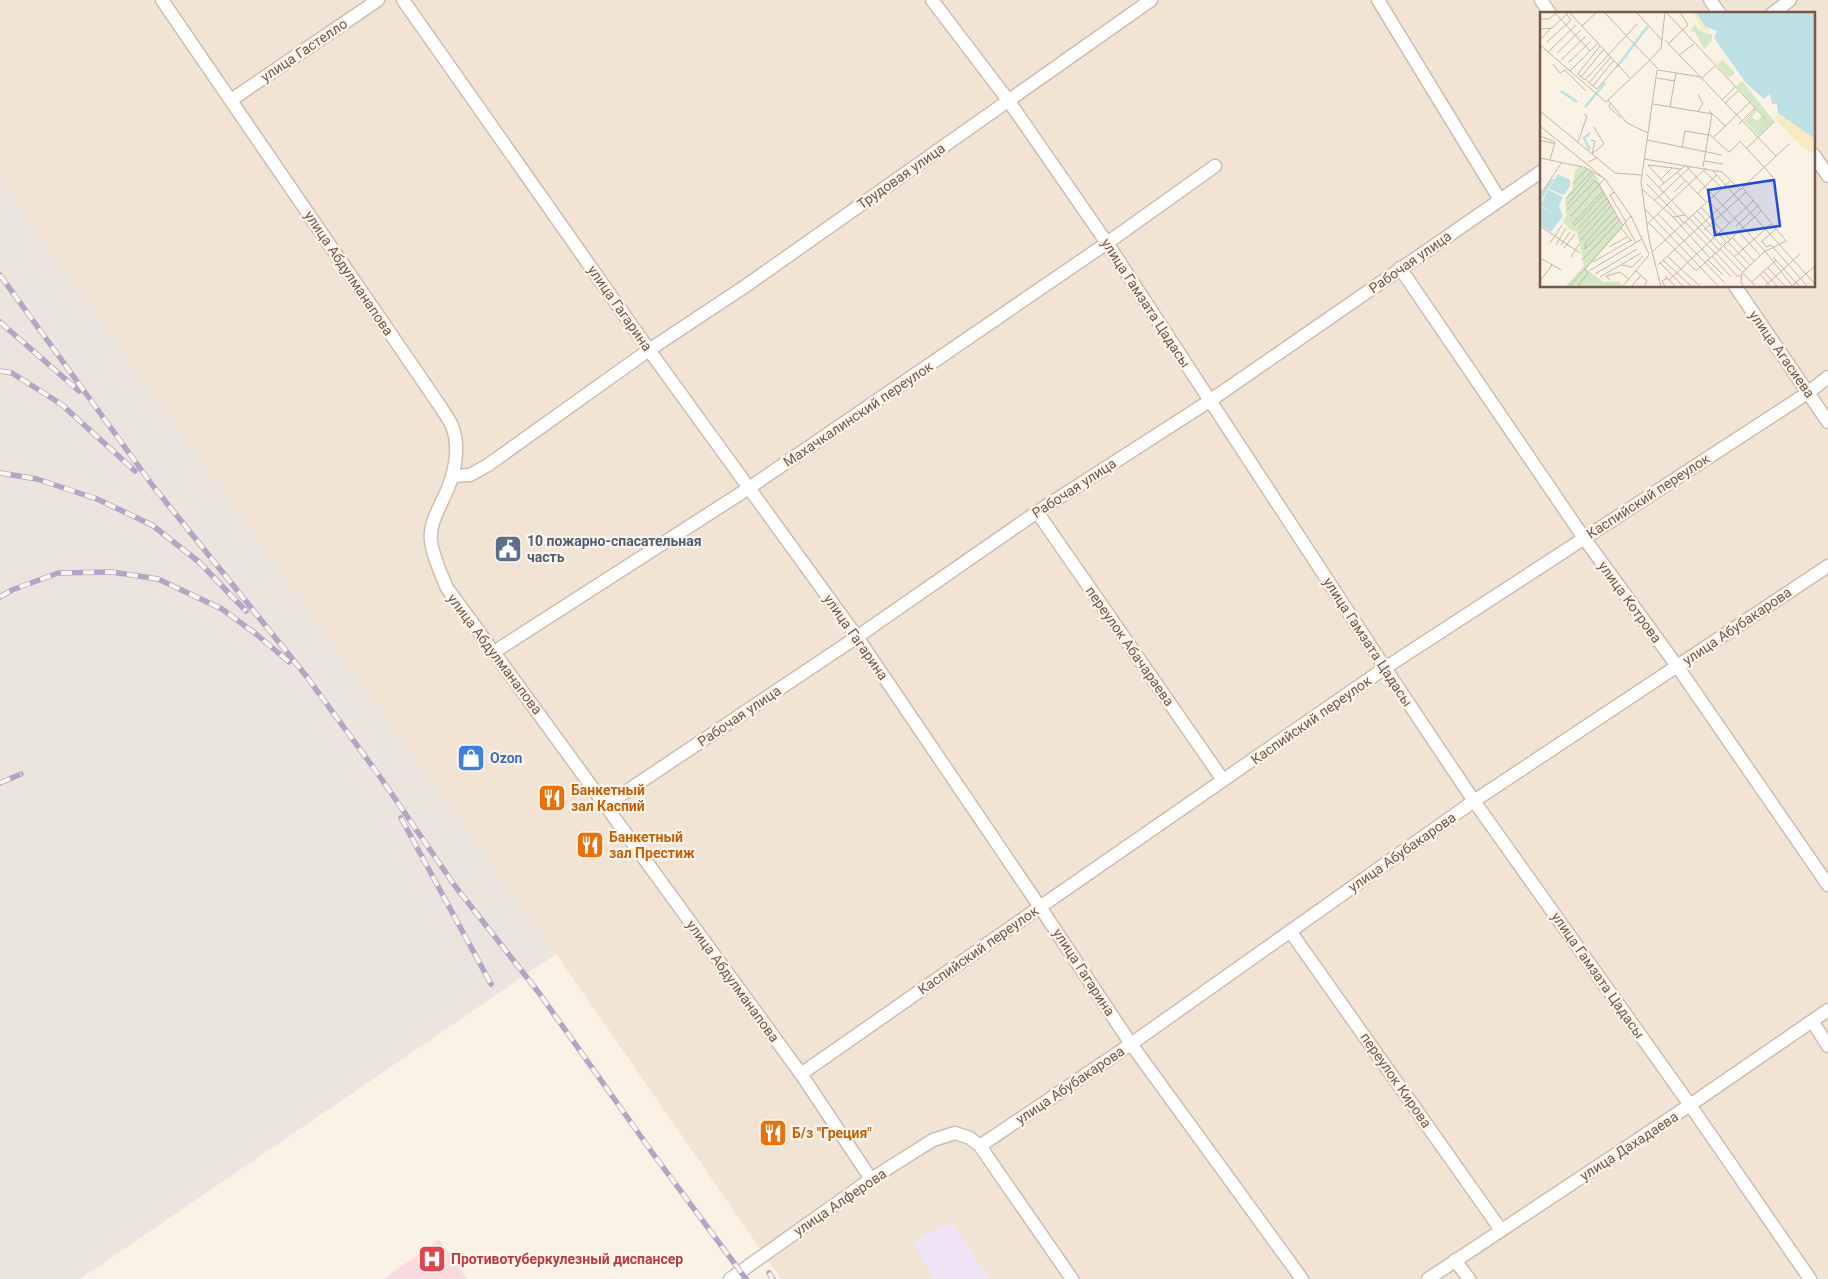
<svg xmlns="http://www.w3.org/2000/svg" width="1828" height="1279" viewBox="0 0 1828 1279" font-family="Roboto,sans-serif">
  <rect width="100%" height="100%" fill="#fbf2e6"/>
  <!-- residential -->
  <path fill="#f2e4d5" fill-rule="evenodd" d="M0,0H1828V1279H781L556,954L0,180ZM1542,14H1814V286H1542Z"/>
  <!-- industrial -->
  <path fill="#ebe5e0" d="M0,180L556,954L80,1279H0Z"/>
  <!-- education -->
  <path fill="#efe3f7" d="M952,1223L990,1279H933L913,1242Z"/>
  <!-- medical -->
  <path fill="#f8dadf" d="M439,1240L467,1279H384Z"/>
  <g fill="none" stroke-linecap="round" stroke-linejoin="round">
    <!-- street casing -->
    <g stroke="#cebcb0" stroke-width="15">
      <path id="street" d="M162,0L440,406C444,413 449,419 452,426C461,448 454,477 444,497C438,510 429,526 431,541C433,557 441,574 447,588L801,1074L871,1179
        M403,0L649,350L857,637L1040,907L1131,1044L1302,1279
        M932,0L1008,100L1107,243L1385,668L1474,801L1690,1105L1810,1279
        M1378,0L1500,200
        M1541,0L1550,14
        M1710,0L1720,14
        M1772,14L1790,0
        M231,100L378,0
        M1814,155L1828,176
        M1400,268L1584,538L1677,666L1828,885
        M1735,286L1828,422
        M452,476L470,475L488,465L649,350L747,285L1151,0
        M1037,512L1223,780
        M494,652L749,488L1107,243L1215,166
        M606,805L857,637L1037,512L1211,400L1542,171
        M1290,931L1501,1230
        M1812,1021L1828,1046
        M801,1074L1040,907L1385,668L1809,392L1828,377
        M980,1146L1131,1044L1474,801L1828,566
        M1455,1260L1469,1279
        M730,1279L871,1179L933,1140L955,1133L970,1138L980,1146L1072,1279
        M1428,1279L1690,1105L1828,1010"/>
    </g>
    <!-- street -->
    <use href="#street" stroke="#fff" stroke-width="12"/>
    <!-- rail casing -->
    <g stroke="#b5a5c4" stroke-width="5.5">
      <path id="rail" d="M0,275L153,486L307,677L378,774L455,886L539,993L654,1155L746,1279
        M0,322L79,391
        M0,371L12,373L61,404L135,471
        M0,473L37,479L97,499L152,525L199,562L246,611
        M0,597L12,590L58,573L112,572L158,579L222,609L256,634L289,662
        M0,783L21,774
        M401,818L491,984
        M769,1273L773,1279"/>
    </g>
    <!-- rail -->
    <use href="#rail" stroke="#fef6ec" stroke-width="4" stroke-dasharray="11" stroke-linecap="butt"/>
  </g>
  <!-- icons -->
  <defs>
    <g id="civic-square" transform="scale(1.4375)"><rect x="-9" y="-9" width="18" height="18" rx="4" fill="#5c6f8a" stroke="#fef6ec"/><path d="M-.6-6.5H3V-4.5H.6V-3L4-1V1h2V6H-6V1h2V-1L-.6-3ZM-1.2 2.5V6h2.4V2.5Z" fill="#fff"/></g>
    <g id="shop-square" transform="scale(1.4375)"><rect x="-9" y="-9" width="18" height="18" rx="4" fill="#3f7fe0" stroke="#fef6ec"/><path d="M-5-2.5h2.3a2.7 3.5 0 0 1 5.4 0H5L5.5 6h-11ZM-1.5-2.5h3a1.5 2.3 0 0 0-3 0Z" fill="#fff"/></g>
    <g id="restaurant-square" transform="scale(1.4375)"><rect x="-9" y="-9" width="18" height="18" rx="4" fill="#e8710a" stroke="#fef6ec"/><path d="M-5-6h1v4h1v-4h1v4h1v-4h1v5L-1.5 .5V6h-2V.5L-5-1ZM5-6V6H3V1.5H1.5Q1.5-4 5-6Z" fill="#fff"/></g>
    <g id="hospital-square" transform="scale(1.4375)"><rect x="-9" y="-9" width="18" height="18" rx="4" fill="#e0444e" stroke="#fef6ec"/><path d="M-5-5h3v3.5h4V-5h3V5h-3V1.5h-4V5h-3Z" fill="#fff"/></g>
  </defs>
  <g fill-rule="evenodd">
    <use href="#civic-square" x="508" y="549"/>
    <use href="#shop-square" x="471" y="758"/>
    <use href="#restaurant-square" x="552" y="798"/>
    <use href="#restaurant-square" x="590" y="845"/>
    <use href="#restaurant-square" x="773" y="1133"/>
    <use href="#hospital-square" x="432" y="1259"/>
  </g>
  <g text-anchor="middle" stroke-width="4.5" stroke-linejoin="round" paint-order="stroke">
    <!-- street labels -->
    <g font-size="14" fill="#73584c" stroke="#fef6ec">
      <text transform="translate(304 50) rotate(-34)" y="5">улица Гастелло</text>
      <text transform="translate(901 176) rotate(-35)" y="5">Трудовая улица</text>
      <text transform="translate(1410 262) rotate(-35)" y="5">Рабочая улица</text>
      <text transform="translate(349 273) rotate(56)" y="5">улица Абдулманапова</text>
      <text transform="translate(1146 303) rotate(57)" y="5">улица Гамзата Цадасы</text>
      <text transform="translate(620 308) rotate(55)" y="5">улица Гагарина</text>
      <text transform="translate(1782 354) rotate(55)" y="5">улица Агасиева</text>
      <text transform="translate(858 414) rotate(-34)" y="5">Махачкалинский переулок</text>
      <text transform="translate(1074 488) rotate(-33)" y="5">Рабочая улица</text>
      <text transform="translate(1648 496) rotate(-33)" y="5">Каспийский переулок</text>
      <text transform="translate(1630 602) rotate(54)" y="5">улица Котрова</text>
      <text transform="translate(1737 626) rotate(-34)" y="5">улица Абубакарова</text>
      <text transform="translate(856 637) rotate(55)" y="5">улица Гагарина</text>
      <text transform="translate(1368 642) rotate(57)" y="5">улица Гамзата Цадасы</text>
      <text transform="translate(1130 646) rotate(55)" y="5">переулок Абачараева</text>
      <text transform="translate(495 654) rotate(53)" y="5">улица Абдулманапова</text>
      <text transform="translate(739 716) rotate(-34)" y="5">Рабочая улица</text>
      <text transform="translate(1311 720) rotate(-35)" y="5">Каспийский переулок</text>
      <text transform="translate(1402 852) rotate(-35)" y="5">улица Абубакарова</text>
      <text transform="translate(978 950) rotate(-35)" y="5">Каспийский переулок</text>
      <text transform="translate(1084 972) rotate(57)" y="5">улица Гагарина</text>
      <text transform="translate(1598 975) rotate(55)" y="5">улица Гамзата Цадасы</text>
      <text transform="translate(733 981) rotate(54)" y="5">улица Абдулманапова</text>
      <text transform="translate(1396 1080) rotate(55)" y="5">переулок Кирова</text>
      <text transform="translate(1070 1085) rotate(-34)" y="5">улица Абубакарова</text>
      <text transform="translate(1629 1146) rotate(-33)" y="5">улица Дахадаева</text>
      <text transform="translate(840 1202) rotate(-34)" y="5">улица Алферова</text>
    </g>
    <!-- service labels -->
    <g font-size="14" font-weight="bold" fill="#4e5e75" stroke="#fef6ec" text-anchor="start">
      <text x="527" y="546">10 пожарно-спасательная<tspan x="527" dy="16">часть</tspan></text>
    </g>
    <!-- shop labels -->
    <g font-size="14" font-weight="bold" fill="#366cbe" stroke="#fef6ec" text-anchor="start">
      <text x="490" y="763">Ozon</text>
    </g>
    <!-- food labels -->
    <g font-size="14" font-weight="bold" fill="#c56008" stroke="#fef6ec" text-anchor="start">
      <text x="571" y="795">Банкетный<tspan x="571" dy="16">зал Каспий</tspan></text>
      <text x="609" y="842">Банкетный<tspan x="609" dy="16">зал Престиж</tspan></text>
      <text x="792" y="1138">Б/з "Греция"</text>
    </g>
    <!-- health labels -->
    <g font-size="14" font-weight="bold" fill="#be3a42" stroke="#fef6ec" text-anchor="start">
      <text x="451" y="1264">Противотуберкулезный диспансер</text>
    </g>
  </g>
  <!-- overview -->
  <g transform="translate(1540 12)">
    <rect width="275" height="275" fill="#fbf2e6"/>
    <path d="M155,12L159,18L172,23V29L164,37L155,20L150,19ZM183,48L195,61L189,66L177,53ZM202,69L234,109L231,112L196,74ZM215,97L217,99L212,105L217,109L222,104L230,113L219,124L204,109ZM41,154L54,161L83,215L46,257L63,270L79,269L83,275H25L44,254L37,220L31,218L23,210L26,203L25,186L32,178L35,158Z" fill="#d5e8c5"/>
    <path d="M152,0H155L170,20L161,17ZM238,101L275,127L274,142L258,131V128L256,129L235,107Z" fill="#f8eac3"/>
    <path d="M155,0H275V127L238,101L237,92H232L230,82L224,87L206,71L174,26L177,19L166,15ZM18,162L30,168V174L24,183L9,177ZM8,178L23,185L19,194L23,204L11,220L0,213V194L13,202L0,193Z" fill="#bce0e4"/>
    <path fill="none" stroke="#bce0e4" stroke-width="2.5" d="M77,55L108,14M21,79L37,90M45,95L65,71M50,121L44,126L50,138M0,187L13,167"/>
    <path fill="none" stroke="#c5b4a8" stroke-width="1" d="M14,0L50,39M29,0L90,66M64,0L118,57M96,0L122,28M126,0L231,113M0,7H9L16,1M42,14L57,0M0,17L12,16L29,0M0,28L11,16M125,28L236,144M7,30L31,8L27,3M128,32L148,13L140,0M0,33L66,90L110,48M60,34L38,62L45,68L97,12M8,40L36,13M17,41L41,18M139,43L154,32M21,48L46,24M110,48L121,36L125,0M28,51L51,29M13,52L20,61L25,58M25,58L46,79M117,58L101,170L109,227L121,275M118,58L161,65M30,59L58,31M41,65L64,37M117,66L135,69M162,66L176,53M47,69L57,77L78,53M49,71L71,45M53,74L74,48M68,88L87,111L108,121M182,88L195,75M70,91L69,95L81,106M185,91L199,78M113,92L173,102L186,115M130,95L136,61M0,99L57,146M158,99L163,92L158,82M199,112L215,96M0,114L65,167L91,204L109,242M169,122L189,140L200,130M0,124L15,130L10,148M174,125L210,90M0,128L15,132M51,128L55,129L52,142M107,128L182,143M200,129L233,165M38,130L47,104L44,102M142,136L145,119L169,123M207,136L235,109M52,142L64,132L54,115M0,146L43,155M104,147L182,160L200,178L249,132M164,149L183,152M48,150L57,146L75,161L102,163M108,153L141,157M108,153L124,171M146,154L225,239L253,275M44,155L62,165M163,155L172,102L169,98M164,159L182,176M173,159L275,272M137,160L166,190M106,162L149,207M121,167L132,156M33,172L47,157M107,172L144,211M59,173L83,214M119,175L145,154M203,176L246,229L224,240L202,261L201,270L204,275M102,177L133,205L145,203M63,179L33,211L35,213L64,182M74,180L70,183L86,210M134,180L145,169M158,181L177,163M0,183L22,150M27,186L51,160M114,189L150,155M168,189L189,211M27,193L53,162M161,195L190,228M105,197L179,275M27,198L55,169L59,173M157,199L187,231M118,202L185,271M153,203L183,235M31,204L64,167M133,205L170,246M149,206L179,238M145,210L175,241M85,211L96,231M109,211L156,259L221,199M107,212L166,156M0,214L40,241M196,214L219,193M81,216L92,229M38,217L67,186M164,218L206,180M199,220L220,243M39,222L69,190M193,226L214,249M40,229L71,194M222,229L226,235L231,233L268,275M188,230L210,253M221,230L236,217M10,231L22,213M16,233L26,216M21,233L30,220M184,234L206,257M69,235L87,225M24,236L35,222M45,237L46,230L74,199M45,237L77,204M180,237L216,275M112,240L190,169M176,241L197,264H202M127,244L161,275M172,244L191,265M31,245L39,232M194,245L231,212M233,245L260,275M0,246L21,258M42,248L79,209M123,248L152,275M168,248L183,263M53,250L91,228M120,251L144,275M81,253L92,255L103,244M118,253L199,178M228,256L246,275M95,258L107,269L104,275M49,259L102,227M224,260L238,275M55,262L97,237M221,263L231,275M125,264L136,275M60,265L101,241M128,266L122,269L125,275H130M70,268L66,264L80,260L89,267M129,268L214,188M0,269L12,253M212,270L236,248M252,274L275,254M29,275L91,204M37,275L48,261L45,257M82,275L109,243M91,275L101,263M224,275L260,242"/>
    <path fill="#1d4ed8" fill-opacity="0.15" stroke="#1d4ed8" stroke-width="2.5" d="M234,168L240,214L175,223L168,178Z"/>
    <rect width="275" height="275" fill="none" stroke="#73584c" stroke-width="2.5"/>
  </g>
</svg>
